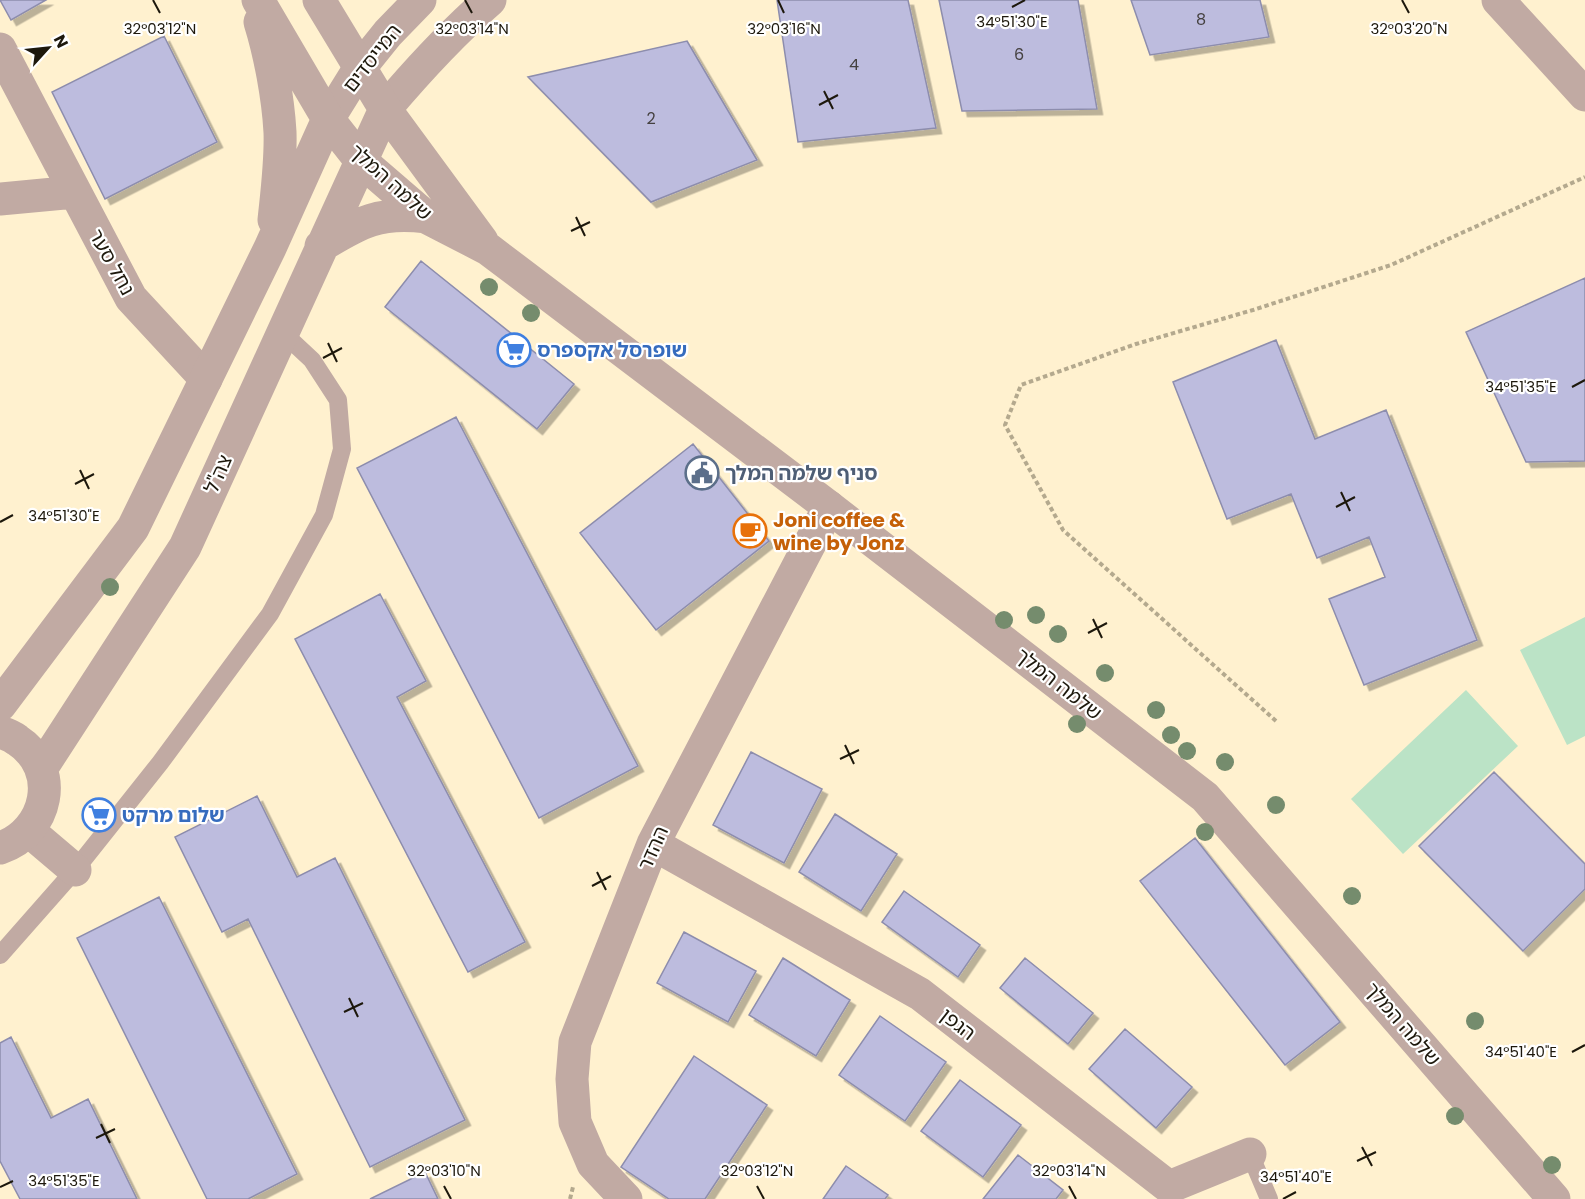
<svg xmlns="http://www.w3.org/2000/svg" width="1585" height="1199" viewBox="0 0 1585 1199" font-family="Poppins,'Noto Sans Hebrew',sans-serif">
  <defs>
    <filter id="shadow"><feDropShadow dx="5.5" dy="5.5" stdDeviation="0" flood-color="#0004"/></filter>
  </defs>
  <rect width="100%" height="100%" fill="#fff1cf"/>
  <!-- green -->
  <path fill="#bbe3c6" d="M1585,617V736L1567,745L1520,650Z
    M1466,690L1518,746L1403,854L1351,799Z"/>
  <!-- building -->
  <path fill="#bdbcde" stroke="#8d8dad" stroke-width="1.5" filter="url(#shadow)" d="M0,0H46L11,20Z
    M777,0H908L936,128L798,142Z
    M939,0H1078L1097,109L962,111Z
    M1131,0H1260L1269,37L1150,55Z
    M164,36L217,142L105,199L52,92Z
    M687,41L757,160L651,202L528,77Z
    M421,261L574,384L537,429L385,307Z
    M1585,278V461L1526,462L1466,332Z
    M1276,340L1315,439L1386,410L1477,640L1364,685L1329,599L1385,577L1369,537L1317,558L1291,494L1227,519L1173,382Z
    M456,417L638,766L539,818L357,468Z
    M693,444L769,541L656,630L580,533Z
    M380,594L426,681L397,697L525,942L468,972L295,639Z
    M751,752L822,789L784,863L713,825Z
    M1494,772L1585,864V889L1523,951L1419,846Z
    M257,796L297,877L335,858L465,1120L370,1167L248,919L222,932L175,837Z
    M835,814L897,854L861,911L799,872Z
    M1195,838L1340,1022L1285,1065L1140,881Z
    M904,891L980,945L958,977L882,922Z
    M159,897L297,1174L248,1199H207L77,938Z
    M684,932L756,971L728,1022L657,983Z
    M783,958L850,1000L816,1056L749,1015Z
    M1025,958L1093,1013L1068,1044L1000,988Z
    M880,1016L946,1062L905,1121L839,1075Z
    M1125,1029L1192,1087L1156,1128L1089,1069Z
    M11,1037L51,1118L88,1099L137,1199H20L0,1161V1043Z
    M694,1056L767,1105L705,1199H669L621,1167Z
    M960,1080L1021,1125L983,1177L921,1131Z
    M1018,1155L1063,1190L1056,1199H983Z
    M846,1166L888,1195L885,1199H823Z
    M425,1172L438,1199H370Z"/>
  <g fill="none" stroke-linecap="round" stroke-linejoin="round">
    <!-- path -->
    <path stroke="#b4a98e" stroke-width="4" stroke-dasharray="4.5 3" stroke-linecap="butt" d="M1276,721L1063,530L1005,425L1021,385L1136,344L1253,310L1391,265L1585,177
      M570,1199L573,1187"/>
    <!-- service -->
    <path stroke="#c1aaa3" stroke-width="18" d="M0,955L75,870L160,763L270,614L324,515L342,449L338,400L312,360L282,332
      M1250,1154L1269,1199"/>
    <!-- minor -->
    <path stroke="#c1aaa3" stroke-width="33" d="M1498,0L1585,95
      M0,49L131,298L206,379
      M385,109C418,70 452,33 490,0
      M328,119L359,69L388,33L420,0
      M0,199L75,192
      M29,831L75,870
      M653,844L920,994L1169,1187L1250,1154
      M626,1199L593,1164L575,1122L572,1079L575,1042L653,844L829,507"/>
    <!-- tertiary -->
    <path stroke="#c1aaa3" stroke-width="33" d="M258,0L328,119L361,161L426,217L488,249L829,507L1205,797L1554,1199
      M319,0L385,109L482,241
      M260,22C270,54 278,97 280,132C281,161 277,191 274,220
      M321,246C360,222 380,211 426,217
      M0,705L133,528L270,248L328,119
      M0,732C6,734 12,736 17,740C62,769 48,832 0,848
      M41,769L185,547L385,109"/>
  </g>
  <!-- trees -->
  <g fill="#758c6d">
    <circle cx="489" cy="287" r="9"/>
    <circle cx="531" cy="313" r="9"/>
    <circle cx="110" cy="587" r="9"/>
    <circle cx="1036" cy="615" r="9"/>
    <circle cx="1004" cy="620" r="9"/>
    <circle cx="1058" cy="634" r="9"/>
    <circle cx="1105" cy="673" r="9"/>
    <circle cx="1156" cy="710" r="9"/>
    <circle cx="1077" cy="724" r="9"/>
    <circle cx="1171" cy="735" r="9"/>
    <circle cx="1187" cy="751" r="9"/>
    <circle cx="1225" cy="762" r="9"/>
    <circle cx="1276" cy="805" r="9"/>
    <circle cx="1205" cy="832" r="9"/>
    <circle cx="1352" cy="896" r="9"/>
    <circle cx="1475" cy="1021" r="9"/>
    <circle cx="1455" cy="1116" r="9"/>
    <circle cx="1552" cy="1165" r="9"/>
  </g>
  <!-- ticks -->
  <path fill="none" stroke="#1d180c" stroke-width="2" d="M153,0L160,13M465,0L472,13M778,0L784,13M1402,0L1409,13M1012,7L1025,0M824,91L833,109M819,105L838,95M576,217L585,236M571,231L590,222M328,343L337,362M323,358L342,348M1572,387L1585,380M80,470L89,489M75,484L94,474M1341,492L1350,511M1336,507L1355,497M0,522L13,515M1093,619L1102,638M1088,633L1107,623M845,745L854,764M840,759L859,750M597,872L606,890M592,886L611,876M349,998L358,1017M344,1012L363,1003M1572,1052L1585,1045M101,1124L110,1143M96,1138L115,1129M1362,1147L1372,1166M1357,1161L1376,1152M444,1186L451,1199M757,1186L764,1199M1069,1186L1076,1199M0,1187L13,1181M1283,1199L1296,1192"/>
  <!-- icons -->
  <defs>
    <g id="supermarket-ring" transform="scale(1.725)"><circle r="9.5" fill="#fff" stroke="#3f7fe0" stroke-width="1.5"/><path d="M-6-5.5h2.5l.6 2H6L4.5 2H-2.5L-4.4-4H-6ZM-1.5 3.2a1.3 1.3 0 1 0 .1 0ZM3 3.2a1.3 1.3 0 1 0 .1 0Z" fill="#3f7fe0"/></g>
    <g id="civic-ring" transform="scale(1.725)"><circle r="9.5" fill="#fff" stroke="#5c6f8a" stroke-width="1.5"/><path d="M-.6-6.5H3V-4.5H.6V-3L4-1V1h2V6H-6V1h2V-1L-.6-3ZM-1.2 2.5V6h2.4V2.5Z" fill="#5c6f8a"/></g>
    <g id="cafe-ring" transform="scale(1.725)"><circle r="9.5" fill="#fff" stroke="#e8710a" stroke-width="1.5"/><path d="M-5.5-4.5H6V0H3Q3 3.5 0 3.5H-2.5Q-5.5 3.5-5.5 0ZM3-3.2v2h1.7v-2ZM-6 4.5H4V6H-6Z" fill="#e8710a"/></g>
  </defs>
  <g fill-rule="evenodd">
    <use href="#supermarket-ring" x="514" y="350"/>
    <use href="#civic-ring" x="702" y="473"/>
    <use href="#cafe-ring" x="750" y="531"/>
    <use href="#supermarket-ring" x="99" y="815"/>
  </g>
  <g text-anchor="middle" stroke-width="4.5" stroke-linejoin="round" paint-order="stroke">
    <!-- number labels -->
    <g font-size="16" fill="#454140">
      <text x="1201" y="25">8</text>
      <text x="1019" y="60">6</text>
      <text x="854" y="70">4</text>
      <text x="651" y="124">2</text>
    </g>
    <!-- street labels -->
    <g font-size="20" fill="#1d180c" stroke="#fff">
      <text transform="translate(372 58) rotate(-52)" y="7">המייסדים</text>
      <text transform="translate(391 182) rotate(42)" y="7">שלמה המלך</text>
      <text transform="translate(112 262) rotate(61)" y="7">נחל סער</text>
      <text transform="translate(218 474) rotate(-66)" y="7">צה"ל</text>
      <text transform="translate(1059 684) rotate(38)" y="7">שלמה המלך</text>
      <text transform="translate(653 848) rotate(-66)" y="7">ההדר</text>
      <text transform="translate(958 1024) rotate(38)" y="7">הגפן</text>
      <text transform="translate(1403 1024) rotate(49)" y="7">שלמה המלך</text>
    </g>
    <!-- shop labels -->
    <g font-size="20" font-weight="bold" fill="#366cbe" stroke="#fff" text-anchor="start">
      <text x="537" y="357">שופרסל אקספרס</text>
      <text x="122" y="822">שלום מרקט</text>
    </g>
    <!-- service labels -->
    <g font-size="20" font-weight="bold" fill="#4e5e75" stroke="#fff" text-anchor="start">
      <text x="725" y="480">סניף שלמה המלך</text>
    </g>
    <!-- food labels -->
    <g font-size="20" font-weight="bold" fill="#c56008" stroke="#fff" text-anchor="start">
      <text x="773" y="527">Joni coffee &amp;<tspan x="773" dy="23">wine by Jonz</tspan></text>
    </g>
  </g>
  <g font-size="15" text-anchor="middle" fill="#1d180c" stroke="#fff" stroke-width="4.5" stroke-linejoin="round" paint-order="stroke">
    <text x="1012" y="27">34°51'30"E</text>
    <text x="160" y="34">32°03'12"N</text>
    <text x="472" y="34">32°03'14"N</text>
    <text x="784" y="34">32°03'16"N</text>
    <text x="1409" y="34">32°03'20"N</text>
    <text x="1521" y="392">34°51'35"E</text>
    <text x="64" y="521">34°51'30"E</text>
    <text x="1521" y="1057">34°51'40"E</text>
    <text x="444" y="1176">32°03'10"N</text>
    <text x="757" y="1176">32°03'12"N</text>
    <text x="1069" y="1176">32°03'14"N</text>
    <text x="1296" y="1182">34°51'40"E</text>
    <text x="64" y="1186">34°51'35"E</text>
  </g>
  <!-- north arrow -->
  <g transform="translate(48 48) rotate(63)" stroke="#ffffff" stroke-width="4.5" paint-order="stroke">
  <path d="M0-4.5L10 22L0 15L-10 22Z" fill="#1d180c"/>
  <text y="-9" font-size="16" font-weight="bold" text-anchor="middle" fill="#1d180c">N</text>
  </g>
</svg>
